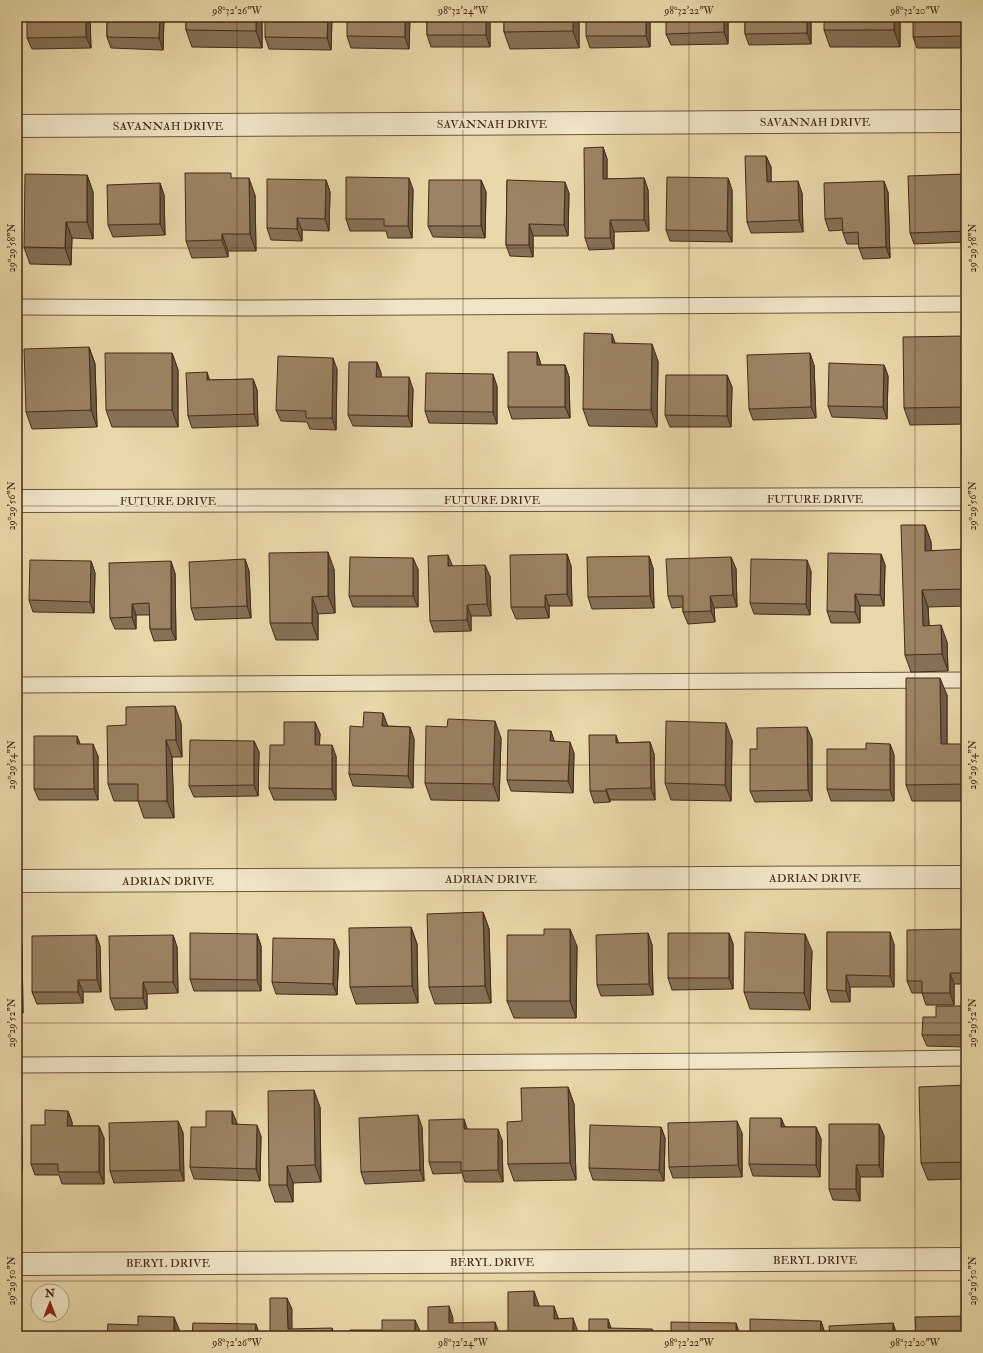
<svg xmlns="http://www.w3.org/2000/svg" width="983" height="1353" viewBox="0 0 983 1353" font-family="'IM FELL Double Pica',serif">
  <rect width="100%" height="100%" fill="#e8d7a8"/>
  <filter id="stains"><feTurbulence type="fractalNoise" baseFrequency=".005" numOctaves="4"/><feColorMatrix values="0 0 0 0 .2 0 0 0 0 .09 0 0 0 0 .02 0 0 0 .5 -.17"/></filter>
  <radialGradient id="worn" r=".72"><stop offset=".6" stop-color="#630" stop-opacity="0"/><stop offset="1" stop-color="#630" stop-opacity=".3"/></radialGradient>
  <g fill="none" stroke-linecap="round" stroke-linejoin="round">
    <!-- service casing -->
    <g stroke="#6f543d" stroke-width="17">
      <path id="service" d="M17,307L249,308L966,304
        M17,685L966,680
        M17,1065L741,1061L966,1058"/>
    </g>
    <!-- minor casing -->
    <g stroke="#6f543d" stroke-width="24">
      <path id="minor" d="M17,126L966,121
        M17,501L966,499
        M17,881L966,877
        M17,1264L966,1259"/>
    </g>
    <!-- service -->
    <use href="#service" stroke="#f0e5c6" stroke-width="15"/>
    <!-- minor -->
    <use href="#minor" stroke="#f0e5c6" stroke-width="22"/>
  </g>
  <!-- wall -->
  <path fill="#857155" stroke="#472919" d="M90,17L91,48L32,49L27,38Z
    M107,17H164L163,50L111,48L107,37Z
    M186,17H262V48L192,47L186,30Z
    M332,17L331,50L269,49L265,37Z
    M410,17L409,49L351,48L347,36Z
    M427,17H490V47H431L427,35Z
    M504,17H579V48L510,49L504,32Z
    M650,17V47L590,48L586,36Z
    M728,17V44L671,45L666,34Z
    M745,17H811V44L749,45L745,34Z
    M900,17V47H830L824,30Z
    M966,17V48H917L913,37Z
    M603,147L607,159V179L644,178L648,190L649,231L614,232V249L589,250L585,238Z
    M766,156L771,167V182L802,193L803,232L751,233L747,222Z
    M964,174L966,181V242L914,244L910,233Z
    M87,175L93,192V239L72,238L71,265L30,264L24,247Z
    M233,178L255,195L256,251H228V257L192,258L186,241Z
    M728,178L732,190V242L670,241L666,230Z
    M326,180L330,192L329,231L302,230V241L271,240L267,228Z
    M481,180L486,192L485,238L433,237L428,226Z
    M507,180L569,193L568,236H533V257L510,256L506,245Z
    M160,183L164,195L165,235L113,237L108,225Z
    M17,189L18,192L19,231H17Z
    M413,189L412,238H388L386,231H350L346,219Z
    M888,192L890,258L863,259L859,248V244H847L843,233V230L829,231L825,219Z
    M966,336V424L910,425L904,408Z
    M616,343L658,361L657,427L589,426L583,409Z
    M89,347L95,364L97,427L32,429L26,412Z
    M537,352L541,365H565L569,377L570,418L512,419L508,407Z
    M172,353L178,370V427H112L106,410Z
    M377,362L381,373V377L413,389L412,427L353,426L348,415Z
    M814,365L816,418L753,420L749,409Z
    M884,365L888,376L887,419L832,417L828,406Z
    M337,369L336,430L310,429L307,422L281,421L276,410Z
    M727,375L732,387L731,427H670L665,415Z
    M17,378L20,386L19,429H17Z
    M253,379L257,390L258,426L192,428L188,416L210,380Z
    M497,386V424L429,423L425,411Z
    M925,525L931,542V551L966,555V606L928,607L929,625L947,642L948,671L911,672L905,655Z
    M567,554L571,566L572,606H549V618L516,619L511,607Z
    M881,554L885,565L884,606H860V623H831L827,611Z
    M649,556L653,568L654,608L592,609L588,597Z
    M731,557L736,569L737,607L714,608L715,622L688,624L683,612V607L672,608L668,596Z
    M245,559L249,571L251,618L195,620L191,608Z
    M91,561L95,573L94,613L33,612L29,600Z
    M17,566L18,570L19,624H17Z
    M452,566L490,576L491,616H471V631L434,632L430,621Z
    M334,569L335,613L318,614V640H276L270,623Z
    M418,569V607H353L349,596Z
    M811,571L810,615L754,614L750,603Z
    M175,573L176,640L154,641L150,629V615H136V629H115L110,618Z
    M947,695V744L966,747V801H912L906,785Z
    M315,722L320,734L319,745L336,756V800H274L269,788L284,745Z
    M181,723L182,757H172L174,818H144L138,801H114L108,784Z
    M387,724V726L410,727L414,739L413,788L353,786L349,774L363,727Z
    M447,727L501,738L499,801L431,800L425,783Z
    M77,736L80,744L98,756V800H39L34,789Z
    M812,739V801L755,802L750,791Z
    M732,740L731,801L671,800L665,783Z
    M254,741L259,752L258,796L194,797L189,786Z
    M554,741L574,753L573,793L511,791L507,780Z
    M650,742L654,754L655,800H610V802L594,803L590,791L619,743Z
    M890,744L894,755V801H831L827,789L866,749Z
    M483,912L489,929L491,1003L435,1004L429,987Z
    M411,927L417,944L418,1003L356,1004L350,987Z
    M966,929V984H954V1005H926L922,993H912L907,981Z
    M17,930L22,945L23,1013H17Z
    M827,932L894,944V987H850V1002H831L827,990Z
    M648,933L652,945L653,995L601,996L597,985Z
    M729,933L733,944V989L672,990L668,978Z
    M257,934L261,946V991H194L190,979Z
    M96,935L100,946L101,992H83V1003L37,1004L32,992Z
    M173,935L177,947L178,993L147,994V1009L115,1010L110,998Z
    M544,935L577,946L576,1018H514L507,1001Z
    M339,951L337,995L276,994L272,982Z
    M812,951L810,1010L750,1009L744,992Z
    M966,1006V1047L927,1046L922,1035L936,1017Z
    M966,1085V1179L928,1180L921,1163Z
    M568,1087L574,1104L576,1180L514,1181L508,1164L522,1121Z
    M320,1107L321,1182L293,1183V1202H275L269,1185Z
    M68,1111L72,1122V1126H99L104,1138V1184H62L59,1175H35L31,1164L45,1125Z
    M781,1118L785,1127H816L821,1139L820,1177L753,1176L749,1164Z
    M178,1121L183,1133L184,1181L114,1183L110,1171Z
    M237,1123V1124L261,1136L260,1181L194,1179L190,1167L206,1127Z
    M879,1124L884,1136L883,1177H860V1201L833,1200L829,1189Z
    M17,1125H18L22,1136V1173H17Z
    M422,1127L424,1181L365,1184L361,1172Z
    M661,1127L665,1138L664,1181L593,1180L589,1168Z
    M468,1129L502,1140L503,1182H465L462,1173L433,1174L429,1162Z
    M742,1133V1177L673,1178L669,1167Z"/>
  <!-- shaded-wall -->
  <path fill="#6c5c45" stroke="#472919" d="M17,17H18V48L17,44Z
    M86,17H90L91,48L86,37Z
    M160,17H164L163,50L159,38Z
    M256,17H262V48L256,31Z
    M328,17H332L331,50L327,38Z
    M405,17H410L409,49L405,37Z
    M486,17H490V47L486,35Z
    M573,17H579V48L573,31Z
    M646,17H650V47L646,36Z
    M724,17H728V44L724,32Z
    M807,17H811V44L807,33Z
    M894,17H900V47L894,30Z
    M964,17H966V40L964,36Z
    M603,147L607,159V190L603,179Z
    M766,156L771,167V194L767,182Z
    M964,174L966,181V232V231Z
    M87,175L93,192V239L87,222Z
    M249,178L255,195L256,251L250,234Z
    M409,178L413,189L412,238L408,226Z
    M644,178L648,190L649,231L644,220Z
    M728,178L732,190V242L727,231Z
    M326,180L330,192L329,231L325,219Z
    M481,180L486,192L485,238L481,226Z
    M798,181L802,193L803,232L799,220Z
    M884,181L888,192L890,258L886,247Z
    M565,182L569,193L568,236L564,225Z
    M160,183L164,195L165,235L160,224Z
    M17,189L18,192L19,231L17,224Z
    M297,218L302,230V241L297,229Z
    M610,220L614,232V249L610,238Z
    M66,222L72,238L71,265L65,248Z
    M529,224L533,236V257L529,245Z
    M222,234L228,251V257L222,240Z
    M612,334L618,351L612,343Z
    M652,344L658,361L657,427L651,410Z
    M89,347L95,364L97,427L91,410Z
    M537,352L541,364V377L537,365Z
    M172,353L178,370V427L172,410Z
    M810,353L814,365L816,418L811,407Z
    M333,358L337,369L336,430L332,418Z
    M377,362L381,373V388L376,377Z
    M565,365L569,377L570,418L565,407Z
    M884,365L888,376L887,419L883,407Z
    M207,372L211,384L207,380Z
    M493,374L497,386V424L493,412Z
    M727,375L732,387L731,427L727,416Z
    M409,377L413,389L412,427L408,416Z
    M17,378L20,386L19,429L17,422Z
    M253,379L257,390L258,426L254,414Z
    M925,525L931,542L932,568L925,551Z
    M964,549L966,555V591L965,589Z
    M328,552L334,569L335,613L328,596Z
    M567,554L571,566L572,606L567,594Z
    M881,554L885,565L884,606L880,595Z
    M448,555L453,567L448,566Z
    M649,556L653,568L654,608L650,596Z
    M731,557L736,569L737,607L733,595Z
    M413,558L418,569V607L413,596Z
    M245,559L249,571L251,618L247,606Z
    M807,560L811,571L810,615L806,604Z
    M91,561L95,573L94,613L90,602Z
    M171,561L175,573L176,640L171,629Z
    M485,565L490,576L491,616L487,604Z
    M17,566L18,570L19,624L17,619Z
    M922,590L928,607L930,642L923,626Z
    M855,594L860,606V623L855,612Z
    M545,595L549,606V618L545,607Z
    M710,596L714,608L715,622L711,611Z
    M312,597L318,614V640L312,623Z
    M132,604L136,615V629L132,617Z
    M467,605L471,616V631L467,620Z
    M941,625L947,642L948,671L942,654Z
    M940,678L947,695V761L941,744Z
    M175,706L181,723L182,757L176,740Z
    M383,713L387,724V738L382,726Z
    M495,721L501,738L499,801L493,784Z
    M315,722L320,734L319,756L315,745Z
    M726,723L732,740L731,801L725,785Z
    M410,727L414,739L413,788L408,776Z
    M807,727L812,739V801L808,790Z
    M551,731L555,743L550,741Z
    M616,735L620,747L616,743Z
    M77,736L81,747L77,744Z
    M166,740L172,757L174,818L167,801Z
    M254,741L259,752L258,796L254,785Z
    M570,742L574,753L573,793L568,781Z
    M650,742L654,754L655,800L651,788Z
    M93,744L98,756V800L94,789Z
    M890,744L894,755V801L890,790Z
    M965,744L966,747V787L965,784Z
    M332,745L336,756V800L332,789Z
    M17,759V760L18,802L17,800Z
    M606,789L610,800V802L606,791Z
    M483,912L489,929L491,1003L485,986Z
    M411,927L417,944L418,1003L412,986Z
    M570,929L577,946L576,1018L570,1001Z
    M17,930L22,945L23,1013L17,998Z
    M890,932L894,944V987L890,976Z
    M648,933L652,945L653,995L649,984Z
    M729,933L733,944V989L729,978Z
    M257,934L261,946V991L257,980Z
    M805,934L812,951L810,1010L804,993Z
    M96,935L100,946L101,992L97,980Z
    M173,935L177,947L178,993L173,982Z
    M334,939L339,951L337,995L333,984Z
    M950,973L954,984V1005L950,993Z
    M846,975L850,987V1002L846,991Z
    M78,980L83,992V1003L78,992Z
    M143,982L147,994V1009L143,998Z
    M568,1087L574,1104L576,1180L570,1163Z
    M314,1090L320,1107L321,1182L315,1165Z
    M68,1111L72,1122V1138L67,1126Z
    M232,1111L237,1123V1136L232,1124Z
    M418,1115L422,1127L424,1181L420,1170Z
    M781,1118L786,1130L781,1127Z
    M464,1119L468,1131L464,1129Z
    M178,1121L183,1133L184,1181L180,1170Z
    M737,1121L742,1133V1177L738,1165Z
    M879,1124L884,1136L883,1177L879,1165Z
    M18,1125L22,1136V1173L18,1161Z
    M257,1125L261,1136L260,1181L256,1169Z
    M99,1126L104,1138V1184L99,1172Z
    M661,1127L665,1138L664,1181L659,1170Z
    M816,1127L821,1139L820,1177L816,1165Z
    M498,1129L502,1140L503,1182L498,1170Z
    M856,1165L860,1177V1201L856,1189Z
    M287,1166L293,1183V1202L287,1185Z
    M534,1291L540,1308L534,1306Z
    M287,1298L292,1309V1336L288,1329Z
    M449,1306L453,1318V1334L449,1323Z
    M554,1306L560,1323L554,1319Z
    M174,1317L181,1334L180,1336H174Z
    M573,1318L579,1335V1336H573Z
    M608,1319L612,1331L608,1328Z
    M415,1320L420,1331V1336H415Z
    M821,1321L825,1333V1336H820Z
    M495,1322L499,1333V1336H495Z
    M736,1323L740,1335V1336H736Z
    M893,1323L897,1335V1336H893Z
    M256,1324L260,1336H255Z
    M332,1328L335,1336H332Z
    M652,1329L655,1336H652Z"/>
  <!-- building -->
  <path fill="#9b8363" stroke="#472919" d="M27,17H86V37L27,38Z
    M107,17H160L159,38L107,37Z
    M186,17H256V31L186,30Z
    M265,17H328L327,38L265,37Z
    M347,17H405V37L347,36Z
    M427,17H486V35H427Z
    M504,17H573V31L504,32Z
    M586,17H646V36H586Z
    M666,17H724V32L666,34Z
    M745,17H807V33L745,34Z
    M824,17H894V30H824Z
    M913,17H964V36L913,37Z
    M603,147V179L644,178V220H610V238H585L584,148Z
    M745,156H766L767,182L798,181L799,220L747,222Z
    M185,173H231V178H249L250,234H222V240L186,241Z
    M25,174L87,175V222H66L65,248L24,247Z
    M964,174L966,231L910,233L908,176Z
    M346,177L409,178L408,226H384V219H346Z
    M667,177L728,178L727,231L666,230Z
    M267,179L326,180L325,219L297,218V229L267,228Z
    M429,180H481V226H428Z
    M507,180L565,182L564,225L529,224V245H506Z
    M884,181L886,247L859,248L858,232L843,233L842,218L825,219L824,183Z
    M160,183V224L108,225L107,185Z
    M584,333L612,334V343L652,344L651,410L583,409Z
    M966,336V407L904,408L903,337Z
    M89,347L91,410L26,412L24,349Z
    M508,352H537V365H565V407H508Z
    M105,353H172V410H106Z
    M810,353L811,407L749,409L747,355Z
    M278,356L333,358L332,418H306V411L276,410Z
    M349,362H377L376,377H409L408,416L348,415Z
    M829,363L884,365L883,407L828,406Z
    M207,372V380L253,379L254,414L188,416L186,373Z
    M426,373L493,374V412L425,411Z
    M666,375H727V416L665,415Z
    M901,525H925V551L964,549L965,589L922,590L923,626L941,625L942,654L905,655Z
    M328,552V596L312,597V623H270L269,553Z
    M828,553L881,554L880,595L855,594V612L827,611Z
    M567,554V594L545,595V607H511L510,555Z
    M448,555V566L485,565L487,604L467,605V620L430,621L428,556Z
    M649,556L650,596L588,597L587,557Z
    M350,557L413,558V596H349Z
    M731,557L733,595L710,596L711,611L683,612V596H668L666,559Z
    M245,559L247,606L191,608L189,562Z
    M751,559L807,560L806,604L750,603Z
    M30,560L91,561L90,602L29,600Z
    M171,561V629H150L149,603L132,604V617L110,618L109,563Z
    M906,678H940L941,744H965V784L906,785Z
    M175,706L176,740H166L167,801H138V784H108L107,726L126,725V707Z
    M364,712L383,713L382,726L410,727L408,776L349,774L350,726L363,727Z
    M448,719L495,721L493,784L425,783L426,726L447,727Z
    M666,721L726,723L725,785L665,783Z
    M284,722H315V745H332V789L269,788L270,745H284Z
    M807,727L808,790L750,791V749H757V728Z
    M508,730L551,731L550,741L570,742L568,781L507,780Z
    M589,735H616V743L650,742L651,788L606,789V791H590Z
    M34,736H77V744H93L94,789H34Z
    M190,740L254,741V785L189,786Z
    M866,743L890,744V790L827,789V749H866Z
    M483,912L485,986L429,987L427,914Z
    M411,927L412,986L350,987L349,928Z
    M544,929H570V1001H507V935H544Z
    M966,929V973H950V993H922V981H907V930Z
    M745,932L805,934L804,993L744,992Z
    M827,932H890V976L846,975V991L827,990Z
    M190,933L257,934V980L190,979Z
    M648,933L649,984L597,985L596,935Z
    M668,933H729V978H668Z
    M96,935L97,980H78V992H32V936Z
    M173,935V982H143V998H110L109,936Z
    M273,938L334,939L333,984L272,982Z
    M936,1006H966V1035H922L923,1017H936Z
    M966,1085V1162L921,1163L919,1087Z
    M568,1087L570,1163L508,1164L507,1122L522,1121L521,1088Z
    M314,1090L315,1165L287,1166V1185H269L268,1091Z
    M45,1110L68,1111L67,1126H99V1172H58V1164H31V1125H45Z
    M206,1111H232V1124L257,1125L256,1169L190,1167L191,1127H206Z
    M418,1115L420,1170L361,1172L359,1118Z
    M750,1118H781V1127H816V1165L749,1164Z
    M464,1119V1129H498V1170L461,1171V1162H429V1120Z
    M178,1121L180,1170L110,1171L109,1123Z
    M737,1121L738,1165L669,1167L668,1123Z
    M829,1124H879V1165H856V1189H829Z
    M17,1125H18V1161H17Z
    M590,1125L661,1127L659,1170L589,1168Z
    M534,1291V1306H554V1319L573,1318V1336H508V1292Z
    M270,1298H287L288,1329L332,1328V1336H270Z
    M449,1306V1323L495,1322V1336H428V1307Z
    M138,1316L174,1317V1336H107L108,1324L138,1325Z
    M966,1316V1336H916L915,1317Z
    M589,1319H608V1328L652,1329V1336H589Z
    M750,1319L821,1321L820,1336H750Z
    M382,1320H415V1336H350V1330H382Z
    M671,1322L736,1323V1336H671Z
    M193,1323L256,1324L255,1336H192Z
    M893,1323V1336H830L829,1326Z"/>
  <!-- ticks -->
  <path fill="none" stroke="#472919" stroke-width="1" stroke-opacity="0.45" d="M237,17V1336M463,17V1336M689,17V1336M915,17V1336M17,248H966M17,506H966M17,765H966M17,1023H966M17,1281H966"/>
  <g text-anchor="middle" stroke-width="3.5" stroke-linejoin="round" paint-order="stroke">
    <!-- street labels -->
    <g font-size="12" fill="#472919" stroke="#f0e5c6">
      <text x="815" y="126">SAVANNAH DRIVE</text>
      <text x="492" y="128">SAVANNAH DRIVE</text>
      <text x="168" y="130">SAVANNAH DRIVE</text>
      <text x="815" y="503">FUTURE DRIVE</text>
      <text x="492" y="504">FUTURE DRIVE</text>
      <text x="168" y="505">FUTURE DRIVE</text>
      <text x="815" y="882">ADRIAN DRIVE</text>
      <text x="491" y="883">ADRIAN DRIVE</text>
      <text x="168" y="885">ADRIAN DRIVE</text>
      <text x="815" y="1264">BERYL DRIVE</text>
      <text x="492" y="1266">BERYL DRIVE</text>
      <text x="168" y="1267">BERYL DRIVE</text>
    </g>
  </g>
  <!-- margin -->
  <rect width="983" height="1353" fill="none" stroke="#e8d7a8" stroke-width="44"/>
  <!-- north arrow -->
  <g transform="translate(50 1303)"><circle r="19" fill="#f0e5c6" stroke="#ac9a81"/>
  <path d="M0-3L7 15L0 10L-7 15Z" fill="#8f2418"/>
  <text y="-6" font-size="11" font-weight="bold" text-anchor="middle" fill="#472919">N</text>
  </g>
  <rect x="22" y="22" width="939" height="1309" fill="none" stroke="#472919" stroke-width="1.5"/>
  <g font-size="10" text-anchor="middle" fill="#472919">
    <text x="237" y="14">98°32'26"W</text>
    <text x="463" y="14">98°32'24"W</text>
    <text x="689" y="14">98°32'22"W</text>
    <text x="915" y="14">98°32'20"W</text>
    <text transform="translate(11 248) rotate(-90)" y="4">29°29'58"N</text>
    <text transform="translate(972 248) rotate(-90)" y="4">29°29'58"N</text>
    <text transform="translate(11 506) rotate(-90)" y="4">29°29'56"N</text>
    <text transform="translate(972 506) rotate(-90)" y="4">29°29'56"N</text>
    <text transform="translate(11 765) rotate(-90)" y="4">29°29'54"N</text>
    <text transform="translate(972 765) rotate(-90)" y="4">29°29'54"N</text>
    <text transform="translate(11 1023) rotate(-90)" y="4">29°29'52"N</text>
    <text transform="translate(972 1023) rotate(-90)" y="4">29°29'52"N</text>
    <text transform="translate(11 1281) rotate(-90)" y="4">29°29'50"N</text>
    <text transform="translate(972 1281) rotate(-90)" y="4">29°29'50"N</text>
    <text x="237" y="1346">98°32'26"W</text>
    <text x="463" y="1346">98°32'24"W</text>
    <text x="689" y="1346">98°32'22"W</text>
    <text x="915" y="1346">98°32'20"W</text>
  </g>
  <rect width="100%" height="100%" filter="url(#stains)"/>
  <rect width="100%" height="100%" fill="url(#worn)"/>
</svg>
